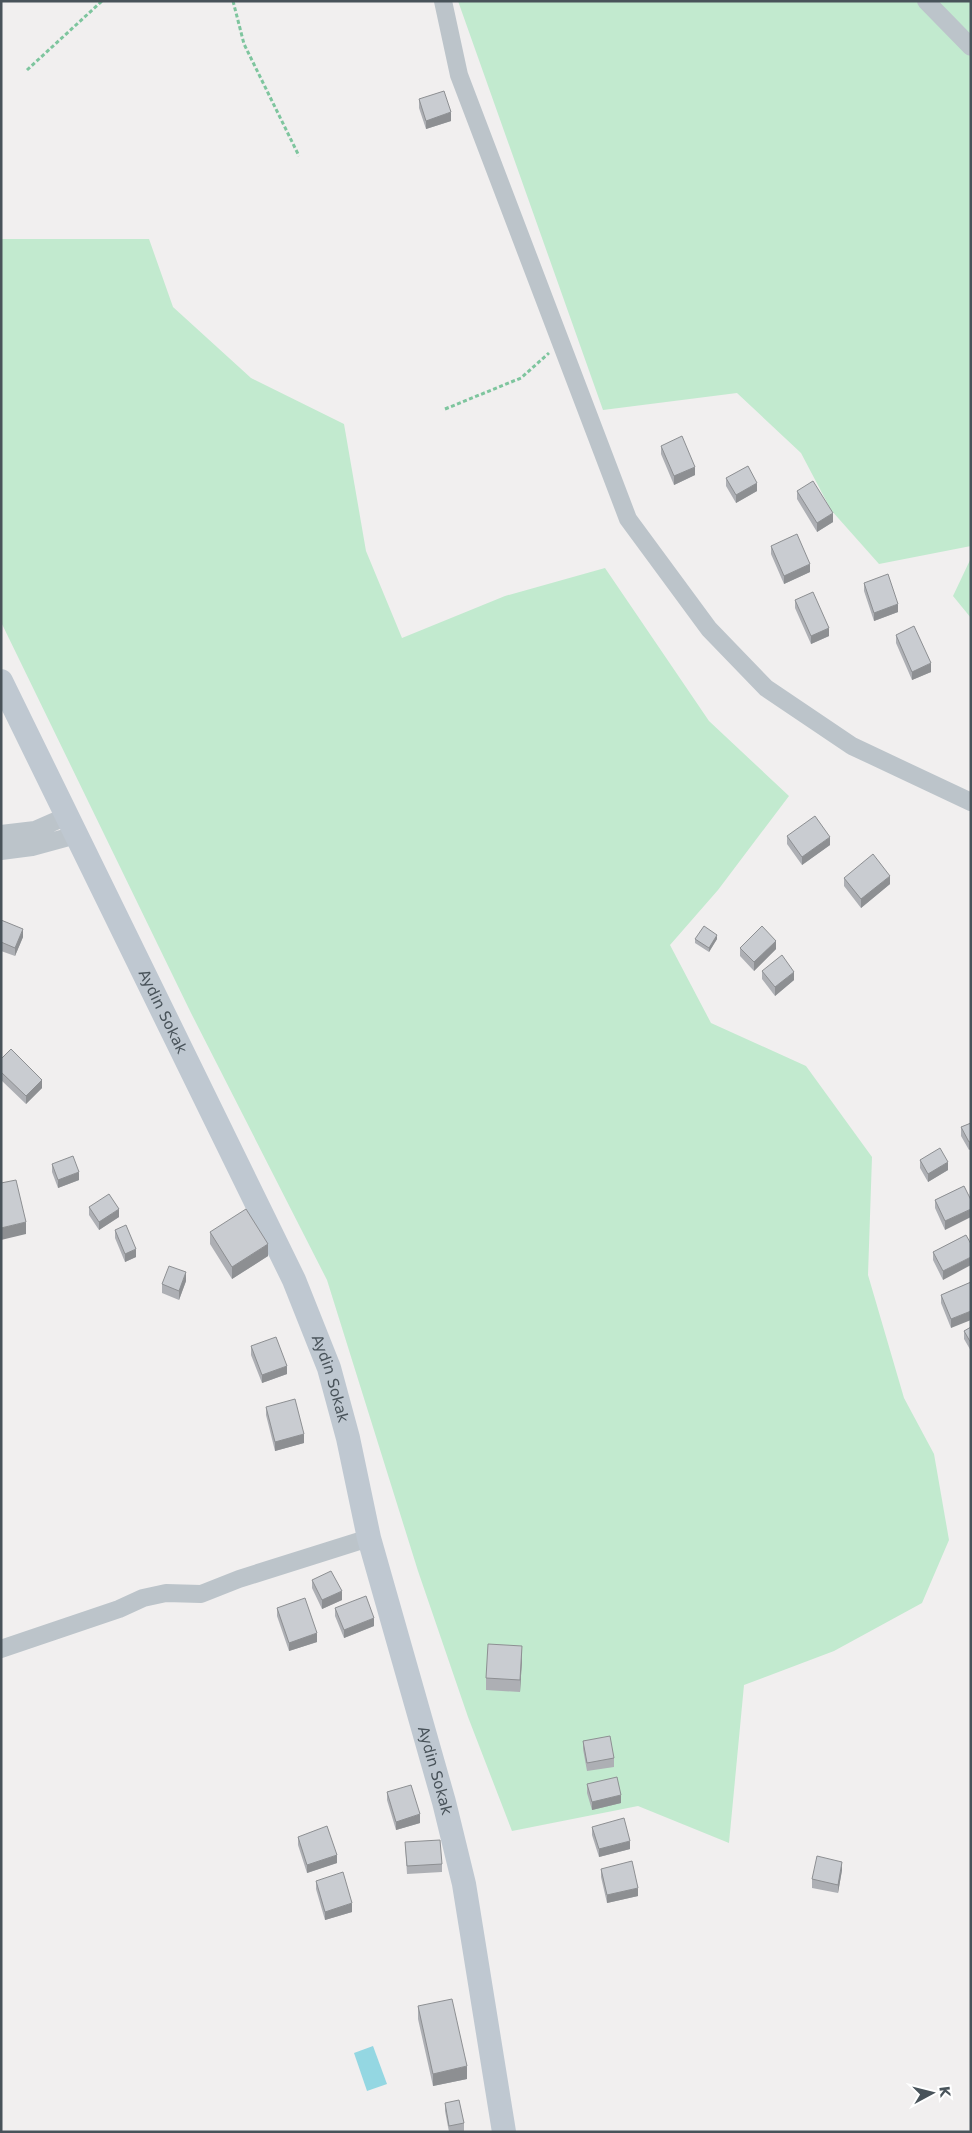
<svg xmlns="http://www.w3.org/2000/svg" width="972" height="2133" viewBox="0 0 972 2133" font-family="'DejaVu Sans',sans-serif">
  <rect width="100%" height="100%" fill="#f1efef"/>
  <!-- green -->
  <path fill="#c2eacf" d="M458,1H971V546L879,564L831,510L801,453L737,393L603,410Z
    M1,239H149L173,307L251,378L344,424L366,551L402,638L505,596L605,568L709,721L789,796L718,890L670,945L711,1023L806,1066L872,1157L868,1275L904,1398L934,1454L949,1540L922,1603L834,1651L744,1685L729,1843L638,1806L512,1831L468,1717L418,1571L327,1280L191,1013L1,622Z
    M971,558V618L953,596Z"/>
  <!-- water -->
  <path fill="#94d7e2" d="M373,2046L387,2084L367,2091L354,2053Z"/>
  <g fill="none" stroke-linecap="round" stroke-linejoin="round">
    <!-- path -->
    <path stroke="#7ec59e" stroke-width="3" stroke-dasharray="4 2.5" stroke-linecap="butt" d="M233,1L244,44L299,156
      M27,70L102,1
      M445,409L521,378L549,353"/>
    <!-- street -->
    <path stroke="#bcc4ca" stroke-width="18" d="M443,1L459,75L628,519L709,629L766,688L852,746L971,802
      M926,1L971,47
      M1,834L35,830L67,816
      M1,851L32,847L76,835
      M1,1649L119,1609L143,1598L166,1593L201,1594L239,1579L369,1538"/>
    <!-- secondary -->
    <path stroke="#bfc8d1" stroke-width="24" id="s1" d="M1,681L294,1280L329,1368L348,1438L369,1538L444,1802L464,1884L504,2132"/>
  </g>
  <!-- wall -->
  <path fill="#adafb4" d="M419,99L451,121L426,129L419,108Z
    M661,446L695,475L674,485L661,454Z
    M726,478L757,491L736,503L726,486Z
    M797,491L833,522L817,532L797,499Z
    M771,546L810,572L784,584L771,554Z
    M864,583L898,612L874,621L864,591Z
    M795,600L829,636L811,644L795,608Z
    M896,635L931,672L912,680L896,643Z
    M787,836L830,845L802,865L787,844Z
    M844,878L890,884L861,908L844,886Z
    M1,920L23,937L15,956L1,951Z
    M695,939H717L709,952L695,943Z
    M740,948L776,949L754,971L740,956Z
    M762,971L794,980L775,996L762,979Z
    M1,1059L42,1088L26,1104L1,1080Z
    M971,1123L969,1150L961,1136V1127Z
    M920,1160L948,1170L928,1182L920,1168Z
    M52,1164L79,1180L58,1188L52,1172Z
    M964,1186L945,1230L935,1208V1200Z
    M89,1207L119,1217L99,1230L89,1215Z
    M115,1230L136,1257L125,1262L115,1238Z
    M210,1232L268,1256L232,1279L210,1244Z
    M966,1235L943,1280L933,1260V1252Z
    M186,1281L179,1300L162,1293V1284Z
    M971,1282L951,1328L941,1303V1295Z
    M971,1327V1351L964,1339V1331Z
    M251,1346L287,1374L262,1383L251,1355Z
    M266,1407L304,1443L275,1451L266,1415Z
    M312,1580L342,1600L322,1609L312,1588Z
    M277,1608L317,1642L289,1651L277,1616Z
    M335,1608L374,1626L344,1638L335,1616Z
    M522,1659L520,1692L486,1690V1678Z
    M583,1741L614,1758V1767L587,1771L583,1749Z
    M587,1784L621,1803L592,1810L587,1793Z
    M387,1792L420,1823L396,1830L387,1800Z
    M592,1827L630,1849L599,1857L592,1835Z
    M298,1837L337,1863L307,1873L298,1845Z
    M405,1842L442,1864V1872L407,1874Z
    M601,1869L638,1896L607,1903L601,1877Z
    M842,1870L838,1893L812,1888V1879Z
    M316,1881L352,1912L325,1920L316,1889Z
    M418,2006L467,2079L433,2086L418,2019Z
    M445,2103L464,2123V2131L449,2132L445,2111Z"/>
  <!-- shaded-wall -->
  <path fill="#8d8f92" d="M451,112V121L426,129V121Z
    M695,467V475L674,485V476Z
    M757,483V491L736,503V495Z
    M833,513V522L817,532V523Z
    M810,564V572L784,584V576Z
    M898,604V612L874,621V613Z
    M829,628V636L811,644V636Z
    M931,663V672L912,680V672Z
    M830,837V845L802,865V857Z
    M890,876V884L861,908V899Z
    M23,929V937L15,956V948Z
    M717,935V939L709,952V948Z
    M776,941V949L754,971V962Z
    M794,972V980L775,996V987Z
    M42,1080V1088L26,1104V1096Z
    M971,1141V1149L969,1150V1142Z
    M948,1162V1170L928,1182V1174Z
    M79,1172V1180L58,1188V1180Z
    M119,1209V1217L99,1230V1222Z
    M971,1209V1217L945,1230V1221Z
    M26,1222V1234L1,1240V1228Z
    M268,1244V1256L232,1279V1267Z
    M136,1249V1257L125,1262V1254Z
    M971,1257V1265L943,1280V1271Z
    M186,1272V1281L179,1300V1291Z
    M971,1311V1320L951,1328V1319Z
    M287,1366V1374L262,1383V1375Z
    M304,1434V1443L275,1451V1442Z
    M342,1591V1600L322,1609V1600Z
    M374,1618V1626L344,1638V1630Z
    M317,1633V1642L289,1651V1643Z
    M522,1646V1659L520,1692V1680Z
    M621,1795V1803L592,1810V1802Z
    M420,1814V1823L396,1830V1822Z
    M630,1841V1849L599,1857V1849Z
    M337,1855V1863L307,1873V1865Z
    M842,1862V1870L838,1893V1885Z
    M638,1888V1896L607,1903V1895Z
    M352,1903V1912L325,1920V1912Z
    M467,2066V2079L433,2086V2074Z"/>
  <!-- building -->
  <path fill="#c9ccd1" stroke="#8d8f92" d="M444,91L451,112L426,121L419,99Z
    M682,436L695,467L674,476L661,446Z
    M748,466L757,483L736,495L726,478Z
    M813,481L833,513L817,523L797,491Z
    M797,534L810,564L784,576L771,546Z
    M888,574L898,604L874,613L864,583Z
    M813,592L829,628L811,636L795,600Z
    M914,626L931,663L912,672L896,635Z
    M815,816L830,837L802,857L787,836Z
    M873,854L890,876L861,899L844,878Z
    M1,920L23,929L15,948L1,942Z
    M704,926L717,935L709,948L695,939Z
    M762,926L776,941L754,962L740,948Z
    M782,955L794,972L775,987L762,971Z
    M11,1049L42,1080L26,1096L1,1072V1059Z
    M971,1123V1141L969,1142L961,1127Z
    M940,1148L948,1162L928,1174L920,1160Z
    M73,1156L79,1172L58,1180L52,1164Z
    M16,1180L26,1222L1,1228V1183Z
    M964,1186L971,1200V1209L945,1221L935,1200Z
    M109,1194L119,1209L99,1222L89,1207Z
    M246,1209L268,1244L232,1267L210,1232Z
    M126,1225L136,1249L125,1254L115,1230Z
    M966,1235L971,1244V1257L943,1271L933,1252Z
    M169,1266L186,1272L179,1291L162,1284Z
    M971,1282V1311L951,1319L941,1295Z
    M971,1327V1343L964,1331Z
    M276,1337L287,1366L262,1375L251,1346Z
    M295,1399L304,1434L275,1442L266,1407Z
    M331,1571L342,1591L322,1600L312,1580Z
    M366,1596L374,1618L344,1630L335,1608Z
    M305,1598L317,1633L289,1643L277,1608Z
    M488,1644L522,1646L520,1680L486,1678Z
    M610,1736L614,1758L587,1763L583,1741Z
    M617,1777L621,1795L592,1802L587,1784Z
    M411,1785L420,1814L396,1822L387,1792Z
    M624,1818L630,1841L599,1849L592,1827Z
    M327,1826L337,1855L307,1865L298,1837Z
    M440,1840L442,1864L407,1866L405,1842Z
    M817,1856L842,1862L838,1885L812,1879Z
    M632,1861L638,1888L607,1895L601,1869Z
    M343,1872L352,1903L325,1912L316,1881Z
    M452,1999L467,2066L433,2074L418,2006Z
    M459,2100L464,2123L449,2126L445,2103Z"/>
  <g text-anchor="middle" stroke-width="4" stroke-linejoin="round" paint-order="stroke">
    <!-- street labels -->
    <g font-size="15" fill="#49535a" stroke="#fff">
      <text dy="5" stroke="none"><textPath href="#s1" startOffset="368">Aydin Sokak</textPath></text>
      <text dy="5" stroke="none"><textPath href="#s1" startOffset="772">Aydin Sokak</textPath></text>
      <text dy="5" stroke="none"><textPath href="#s1" startOffset="1178">Aydin Sokak</textPath></text>
    </g>
  </g>
  <!-- border -->
  <rect width="972" height="2133" fill="none" stroke="#49535a" stroke-width="5"/>
  <!-- north arrow -->
  <g transform="translate(932 2093) rotate(83)" stroke="#ffffff" stroke-width="4" paint-order="stroke">
  <path d="M0-4L9 19L0 12L-9 19Z" fill="#49535a"/>
  <text y="-8" font-size="14" font-weight="bold" text-anchor="middle" fill="#49535a">K</text>
  </g>
</svg>
